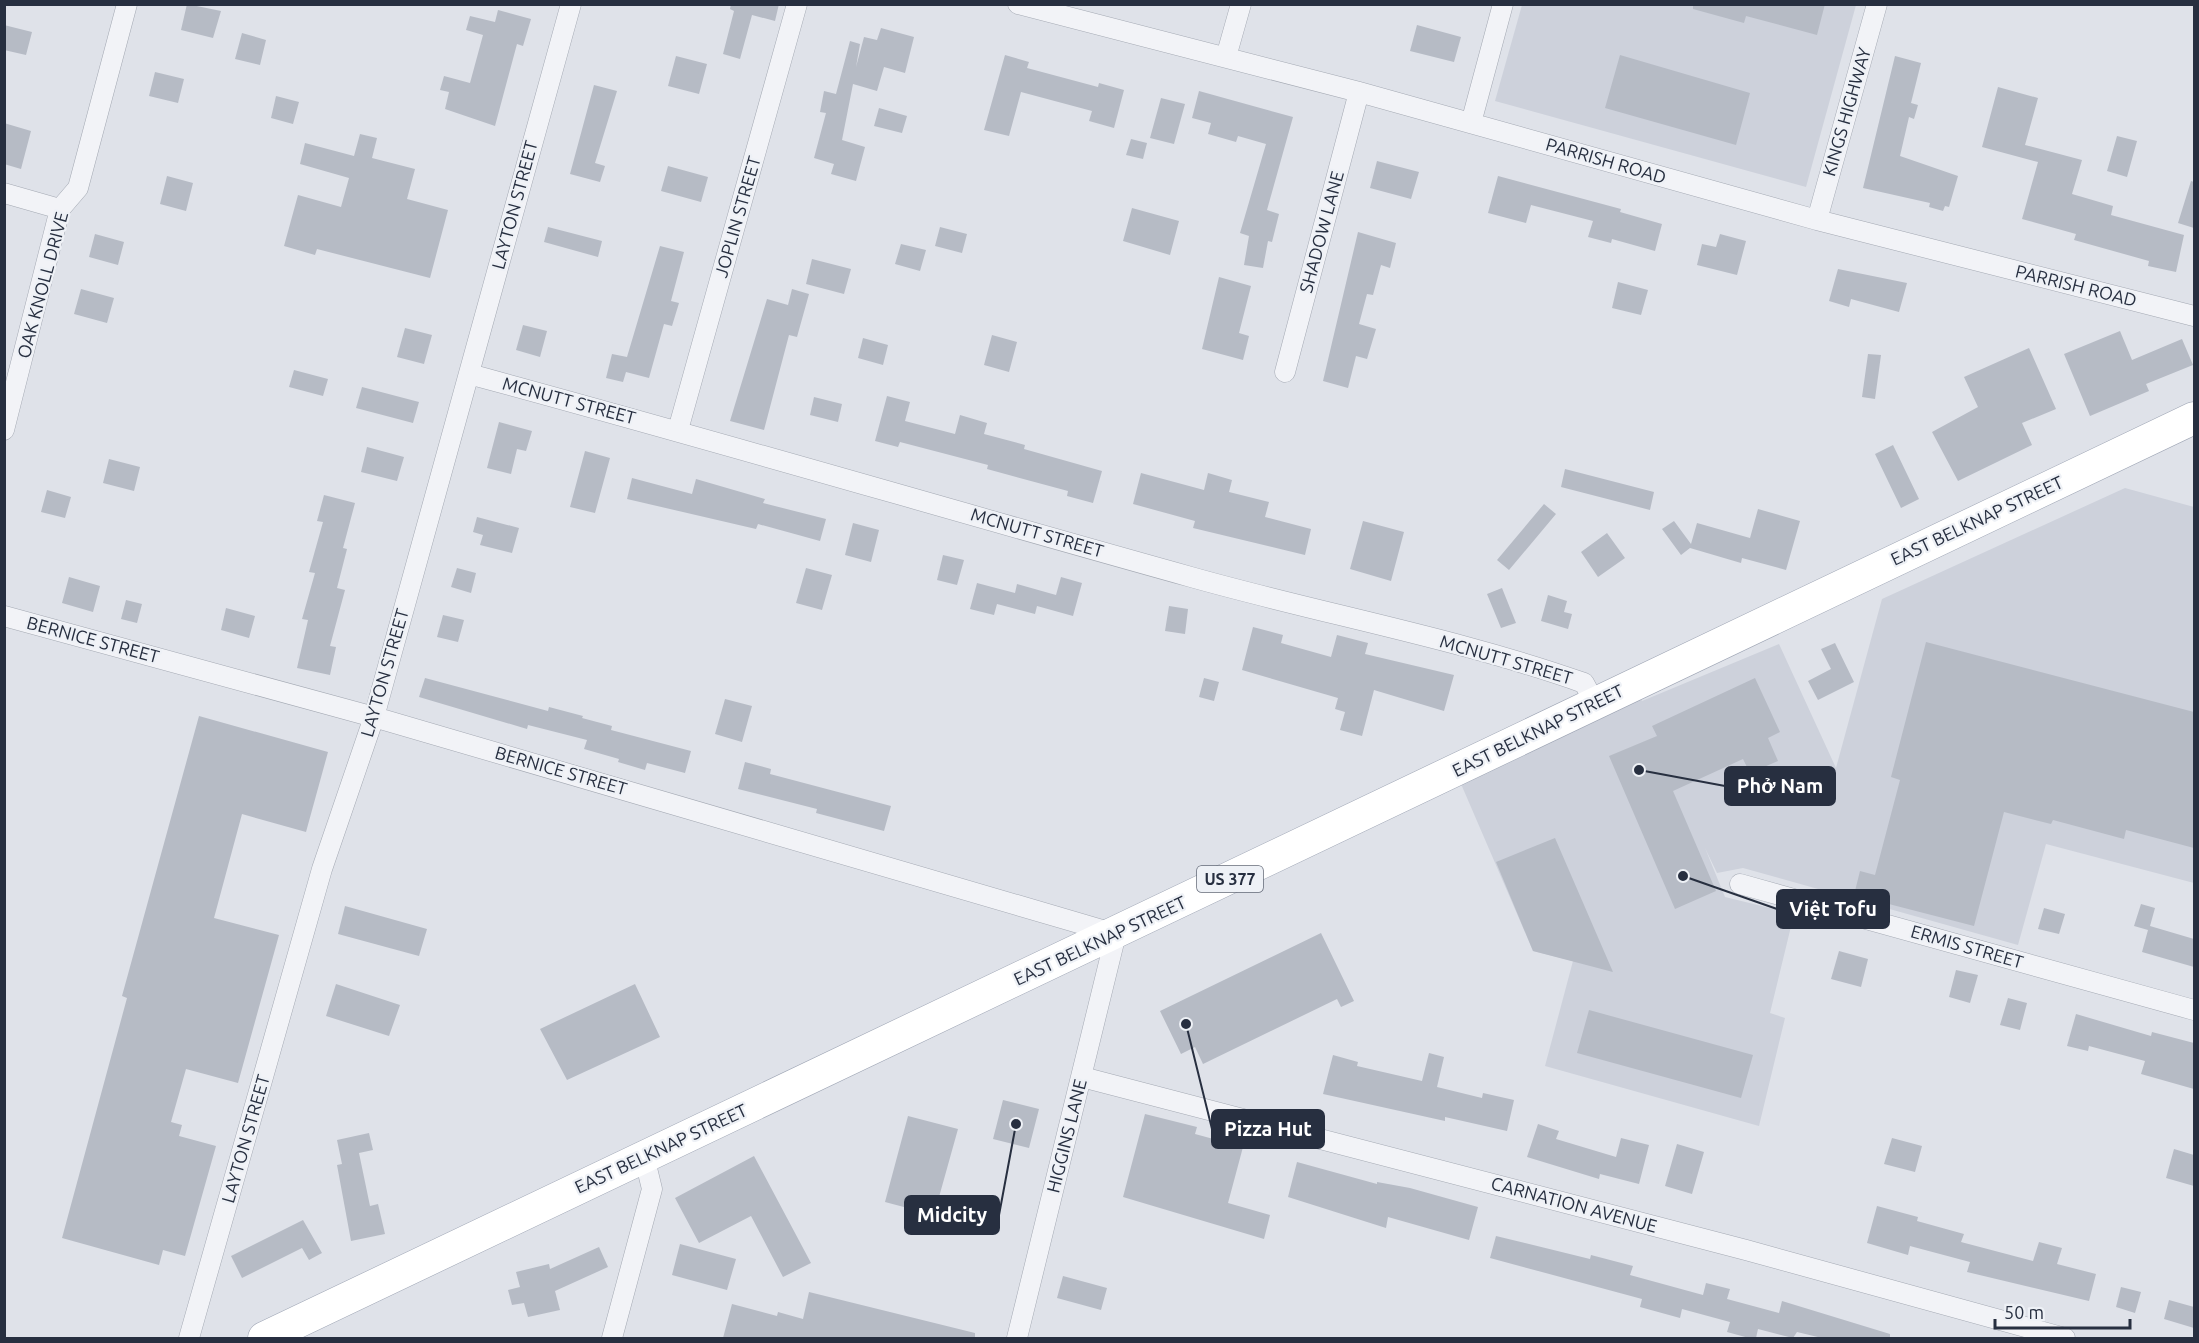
<svg xmlns="http://www.w3.org/2000/svg" width="2199" height="1343" viewBox="0 0 2199 1343" font-family="Ubuntu,sans-serif">
  <rect width="100%" height="100%" fill="#dfe2e9"/>
  <!-- built -->
  <path fill="#cdd1db" d="M1522,5H1856L1806,187L1495,101Z
    M2125,488L2194,507V883L2046,844L2018,945L1743,868L1717,873L1705,848L1725,897L1794,914L1770,1013L1785,1018L1759,1126L1545,1066L1573,961L1533,951L1455,770L1634,684L1642,701L1779,644L1836,768L1882,599Z"/>
  <!-- building -->
  <path fill="#b6bbc5" d="M187,4L221,11L213,38L181,30Z
    M731,4H779L775,21L752,15L740,59L723,54L734,11L730,9Z
    M1693,4H1825L1817,35L1746,16L1744,23L1693,9Z
    M498,10L531,19L523,46L517,44L495,126L445,109L449,92L440,90L444,76L470,83L483,35L466,30L470,16L495,22Z
    M4,25L32,32L26,55L4,50Z
    M1417,25L1461,37L1454,62L1410,51Z
    M881,28L914,37L905,73L884,67L877,91L853,84L842,140L865,147L856,181L831,174L834,164L814,158L826,113L820,112L824,91L836,94L850,41L860,44L856,67L864,37L877,40Z
    M242,33L266,40L260,65L235,59Z
    M1005,55L1029,62L1027,68L1098,87L1099,83L1124,90L1114,128L1089,121L1092,111L1021,92L1009,136L984,130Z
    M1620,55L1750,93L1736,145L1605,108Z
    M676,56L707,64L699,94L668,86Z
    M1895,56L1921,63L1911,103L1918,105L1914,119L1909,117L1900,156L1958,176L1949,207L1945,206L1943,211L1929,207L1930,203L1863,188Z
    M155,72L184,79L178,103L149,96Z
    M594,85L617,91L595,163L605,166L600,182L570,174Z
    M1998,87L2038,98L2025,145L2082,160L2072,194L2113,206L2111,215L2184,235L2176,272L2148,266L2149,261L2074,240L2076,234L2022,219L2038,162L1982,147Z
    M1199,91L1293,117L1267,210L1279,214L1272,242L1268,241L1263,268L1244,265L1249,236L1240,233L1266,144L1238,136L1236,142L1208,134L1211,123L1192,118Z
    M276,96L299,102L293,124L271,118Z
    M1161,98L1185,104L1174,144L1150,138Z
    M879,108L907,116L902,133L874,126Z
    M4,123L31,131L21,169L4,164Z
    M360,134L377,138L372,158L415,169L407,199L448,210L430,278L317,249L315,255L284,246L298,195L341,207L349,178L300,164L305,143L354,156Z
    M2117,136L2137,141L2127,177L2107,171Z
    M1131,139L1147,143L1143,159L1126,155Z
    M1377,161L1419,172L1411,199L1370,188Z
    M668,166L708,177L701,202L661,191Z
    M167,176L193,183L186,211L160,204Z
    M1498,176L1621,209L1620,212L1662,224L1655,251L1612,239L1611,243L1588,237L1593,221L1531,205L1526,223L1488,213Z
    M2191,181L2194,182V228L2178,223Z
    M1132,208L1179,221L1170,255L1123,241Z
    M548,227L602,241L598,257L544,242Z
    M940,227L967,234L962,253L935,246Z
    M1358,232L1396,243L1390,268L1381,265L1373,295L1367,294L1359,324L1376,329L1367,359L1356,356L1348,388L1323,381Z
    M95,234L124,242L118,265L89,257Z
    M1720,234L1746,241L1737,275L1697,265L1702,244L1716,247Z
    M901,244L926,250L920,271L895,264Z
    M660,246L684,252L671,301L679,303L672,326L664,324L649,378L626,372L623,382L606,378L612,354L627,357Z
    M812,259L851,269L844,294L806,284Z
    M1838,269L1907,283L1899,312L1851,299L1849,307L1829,301Z
    M1219,277L1251,286L1239,333L1249,336L1243,360L1202,349Z
    M1618,282L1648,290L1641,315L1612,308Z
    M81,289L114,298L107,323L74,314Z
    M792,289L809,294L797,337L789,335L764,430L730,421L767,299L788,305Z
    M523,325L547,331L540,357L516,350Z
    M405,328L432,335L424,364L397,357Z
    M2120,331L2132,360L2182,339L2193,365L2146,384L2149,391L2090,416L2064,354Z
    M992,335L1017,342L1009,372L984,365Z
    M863,338L888,345L883,365L858,358Z
    M2029,348L2056,409L2022,423L2032,445L1958,481L1932,432L1978,407L1964,377Z
    M1868,354L1881,355L1875,399L1862,397Z
    M294,370L328,379L323,396L289,387Z
    M362,387L419,402L413,423L356,408Z
    M887,396L910,402L905,421L955,434L960,415L987,423L984,434L1025,445L1024,449L1102,471L1093,503L1067,496L1068,491L987,469L988,465L900,442L898,447L875,441Z
    M814,397L842,404L838,422L810,415Z
    M499,422L532,431L526,451L517,449L511,474L487,468Z
    M1893,445L1919,499L1901,508L1875,454Z
    M367,447L404,457L397,481L361,472Z
    M585,451L610,458L595,513L570,507Z
    M109,459L140,467L134,491L103,483Z
    M1565,469L1654,492L1650,510L1561,487Z
    M1141,473L1204,490L1208,473L1232,480L1229,492L1269,502L1265,517L1311,529L1305,555L1193,528L1195,521L1133,504Z
    M632,478L692,494L696,479L765,499L763,503L826,519L820,541L758,524L756,529L627,499Z
    M47,490L71,497L65,518L41,512Z
    M324,495L355,503L343,548L347,549L337,588L345,590L330,646L336,647L330,675L297,668L308,620L302,619L315,573L309,572L323,522L317,521Z
    M1544,504L1556,514L1509,570L1497,560Z
    M1758,509L1800,521L1786,570L1742,558L1741,563L1690,548L1681,555L1662,529L1674,521L1691,544L1697,523L1750,538Z
    M477,517L519,528L512,553L480,545L483,535L473,532Z
    M1363,521L1404,532L1391,581L1350,569Z
    M853,523L879,530L871,562L845,555Z
    M1607,533L1625,558L1598,577L1581,552Z
    M943,555L964,560L957,585L937,580Z
    M457,568L476,573L471,593L451,587Z
    M806,568L832,575L822,610L796,603Z
    M69,577L100,586L93,612L62,603Z
    M1061,577L1082,583L1073,616L1037,606L1035,614L997,604L994,615L970,609L977,583L1015,593L1017,584L1056,595Z
    M1502,588L1516,623L1501,628L1487,594Z
    M1548,595L1567,601L1564,612L1572,614L1568,629L1541,621Z
    M126,600L142,604L137,623L121,619Z
    M1169,606L1188,609L1185,634L1165,631Z
    M226,608L255,616L249,638L221,630Z
    M443,615L464,620L458,642L437,637Z
    M1253,627L1283,635L1281,643L1331,657L1337,635L1368,643L1365,654L1454,675L1444,711L1374,690L1362,736L1340,730L1345,712L1335,709L1338,698L1242,670Z
    M1926,642L2194,712V848L2126,830L2124,839L2053,820L2051,824L2004,812L1974,926L1854,895L1860,871L1875,875L1900,780L1891,777Z
    M1835,643L1854,682L1818,700L1808,681L1831,669L1821,649Z
    M425,678L548,711L549,707L583,716L582,718L612,726L611,730L691,751L685,773L647,763L645,770L618,762L619,759L584,749L587,740L528,725L527,729L419,697Z
    M1204,678L1219,682L1214,701L1199,697Z
    M1755,678L1780,732L1768,738L1778,761L1750,773L1743,759L1673,791L1716,891L1675,909L1609,756L1657,736L1652,726Z
    M725,699L752,706L742,742L715,734Z
    M199,716L328,752L306,832L242,814L214,918L279,935L238,1083L186,1069L171,1122L182,1125L179,1136L216,1146L185,1256L163,1250L159,1265L62,1238L127,998L122,996Z
    M745,762L771,769L770,774L891,806L884,831L816,813L817,809L738,789Z
    M1555,838L1613,972L1533,951L1496,862Z
    M2141,904L2155,908L2150,926L2194,939V967L2142,952L2148,930L2134,926Z
    M345,906L427,929L419,956L338,934Z
    M2044,908L2065,914L2059,934L2038,929Z
    M1321,933L1354,1001L1341,1007L1337,999L1203,1064L1195,1047L1181,1054L1160,1011Z
    M1839,951L1868,959L1861,987L1831,979Z
    M1956,970L1978,975L1970,1003L1949,997Z
    M336,984L400,1005L389,1036L326,1016Z
    M635,984L660,1037L567,1080L540,1029Z
    M2008,998L2027,1003L2020,1030L2000,1025Z
    M1589,1010L1753,1055L1741,1098L1577,1053Z
    M2076,1014L2151,1036L2152,1032L2194,1043V1089L2141,1074L2145,1061L2089,1046L2088,1051L2067,1046Z
    M1429,1053L1444,1057L1437,1087L1482,1098L1483,1093L1514,1100L1507,1131L1445,1117V1121L1323,1094L1333,1055L1358,1062L1357,1066L1422,1081Z
    M1003,1100L1039,1109L1029,1148L993,1139Z
    M1145,1114L1197,1127L1195,1134L1243,1147L1228,1203L1270,1215L1264,1239L1123,1197Z
    M908,1116L958,1129L934,1215L885,1202Z
    M1538,1124L1559,1131L1556,1139L1616,1157L1621,1138L1649,1145L1639,1184L1600,1174L1599,1179L1527,1157Z
    M369,1133L373,1150L359,1153L370,1206L378,1204L385,1234L351,1241L337,1165L342,1164L337,1140Z
    M1892,1138L1922,1146L1915,1172L1884,1164Z
    M1677,1144L1704,1152L1692,1194L1665,1186Z
    M2174,1149L2194,1155V1186L2166,1178Z
    M754,1156L811,1263L783,1277L751,1216L699,1243L675,1198Z
    M1297,1162L1377,1184V1182L1410,1188L1478,1207L1469,1240L1388,1217L1386,1228L1288,1197Z
    M1877,1206L1918,1217L1917,1221L1964,1234L1961,1242L2033,1261L2039,1242L2062,1248L2057,1264L2096,1274L2089,1301L1967,1272L1970,1262L1910,1246L1908,1255L1867,1243Z
    M303,1220L322,1253L309,1260L302,1248L242,1278L231,1256Z
    M1496,1236L1590,1259L1591,1255L1633,1266L1630,1275L1703,1295L1706,1283L1730,1289L1727,1299L1779,1313L1782,1301L1890,1334V1338H1822L1797,1332L1793,1338L1758,1329L1756,1338H1749L1727,1332L1730,1322L1682,1309L1680,1318L1640,1307L1642,1299L1490,1258Z
    M680,1244L736,1259L727,1290L672,1275Z
    M599,1247L608,1267L555,1291L560,1310L528,1317L524,1303L512,1305L508,1290L520,1287L516,1272L549,1264L550,1269Z
    M1063,1276L1107,1288L1101,1310L1057,1298Z
    M2121,1287L2141,1292L2135,1313L2116,1307Z
    M809,1292L975,1333V1338H723L732,1304L777,1316L778,1312L803,1319Z
    M2169,1300L2194,1307V1328L2164,1319Z"/>
  <g fill="none" stroke-linecap="round" stroke-linejoin="round">
    <!-- street casing -->
    <g stroke="#a4a9b3" stroke-width="21">
      <path id="street" d="M1018,4L1359,92L1817,220L2194,316
        M1226,57L1241,4
        M1471,123L1503,4
        M4,193L60,209
        M1817,220L1877,4
        M1285,372L1359,92
        M469,374C710,439 950,510 1191,577C1322,614 1457,638 1584,683L1595,703
        M4,430L60,209L78,188L127,4
        M678,430L797,4
        M4,616L374,717L1116,934L1017,1338
        M1740,884L2194,1010
        M1082,1077L1746,1250L2065,1338
        M189,1338L322,869L374,717L571,4
        M612,1338L652,1189L644,1156"/>
    </g>
    <!-- primary casing -->
    <g stroke="#9ea5b4" stroke-width="33">
      <path id="primary" d="M264,1338L2194,418"/>
    </g>
    <!-- street -->
    <use href="#street" stroke="#f2f3f7" stroke-width="20"/>
    <!-- primary -->
    <use href="#primary" stroke="#fff" stroke-width="32"/>
  </g>
  <g text-anchor="middle" stroke-width="4.5" stroke-linejoin="round" paint-order="stroke">
    <!-- shield labels -->
    <rect fill="#eef1f6" stroke="#636977" stroke-width="1.5" x="1197" y="866" width="66" height="26" rx="4.5"/>
    <g font-size="16" font-weight="bold" fill="#272f40">
      <text x="1230" y="885">US 377</text>
    </g>
    <!-- street labels -->
    <g font-size="18" fill="#272f40" stroke="#eef1f6">
      <text transform="translate(1847 112) rotate(-74)" y="6">KINGS HIGHWAY</text>
      <text transform="translate(1606 161) rotate(16)" y="6">PARRISH ROAD</text>
      <text transform="translate(515 205) rotate(-75)" y="6">LAYTON STREET</text>
      <text transform="translate(738 217) rotate(-74)" y="6">JOPLIN STREET</text>
      <text transform="translate(1322 232) rotate(-75)" y="6">SHADOW LANE</text>
      <text transform="translate(43 285) rotate(-75)" y="6">OAK KNOLL DRIVE</text>
      <text transform="translate(2076 286) rotate(14)" y="6">PARRISH ROAD</text>
      <text transform="translate(569 401) rotate(15)" y="6">MCNUTT STREET</text>
      <text transform="translate(1977 521) rotate(-25)" y="6">EAST BELKNAP STREET</text>
      <text transform="translate(1037 533) rotate(16)" y="6">MCNUTT STREET</text>
      <text transform="translate(93 640) rotate(15)" y="6">BERNICE STREET</text>
      <text transform="translate(1506 660) rotate(16)" y="6">MCNUTT STREET</text>
      <text transform="translate(385 673) rotate(-74)" y="6">LAYTON STREET</text>
      <text transform="translate(1538 731) rotate(-26)" y="6">EAST BELKNAP STREET</text>
      <text transform="translate(561 771) rotate(16)" y="6">BERNICE STREET</text>
      <text transform="translate(1100 941) rotate(-25)" y="6">EAST BELKNAP STREET</text>
      <text transform="translate(1967 947) rotate(16)" y="6">ERMIS STREET</text>
      <text transform="translate(1067 1136) rotate(-76)" y="6">HIGGINS LANE</text>
      <text transform="translate(246 1139) rotate(-74)" y="6">LAYTON STREET</text>
      <text transform="translate(661 1149) rotate(-25)" y="6">EAST BELKNAP STREET</text>
      <text transform="translate(1574 1205) rotate(15)" y="6">CARNATION AVENUE</text>
    </g>
  </g>
  <!-- callouts -->
  <path fill="none" stroke="#272f40" stroke-width="2" d="M1639 770L1725 786M1683 876L1777 909M1186 1024L1212 1129M1016 1124L999 1215"/>
  <g fill="#272f40" stroke="#eef1f6" stroke-width="2">
    <circle cx="1639" cy="770" r="6"/>
    <circle cx="1683" cy="876" r="6"/>
    <circle cx="1186" cy="1024" r="6"/>
    <circle cx="1016" cy="1124" r="6"/>
  </g>
  <g fill="#272f40" stroke="#272f40" stroke-width="2">
    <rect x="1725" y="767" width="110" height="38" rx="6"/>
    <rect x="1777" y="890" width="112" height="38" rx="6"/>
    <rect x="1212" y="1110" width="112" height="38" rx="6"/>
    <rect x="905" y="1196" width="94" height="38" rx="6"/>
  </g>
  <g font-size="20" text-anchor="middle" font-weight="bold" fill="#fff">
    <text x="1780" y="793">Phở Nam</text>
    <text x="1833" y="916">Việt Tofu</text>
    <text x="1268" y="1136">Pizza Hut</text>
    <text x="952" y="1222">Midcity</text>
  </g>
  <!-- border -->
  <rect width="2199" height="1343" fill="none" stroke="#272f40" stroke-width="12"/>
  <!-- scale -->
  <path d="M1995 1319v9h135v-9" fill="none" stroke="#272f40" stroke-width="3"/>
  <text x="2004" y="1319" font-size="18" fill="#272f40" stroke="#eef1f6" stroke-width="4.5" paint-order="stroke">50 m</text>
</svg>
